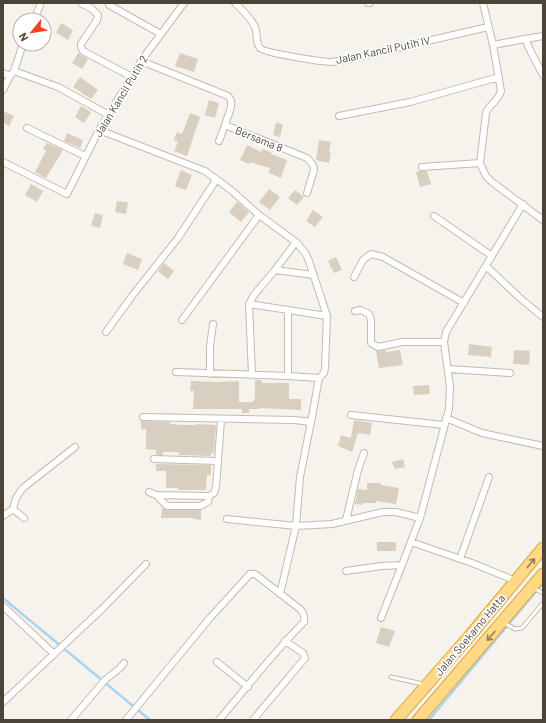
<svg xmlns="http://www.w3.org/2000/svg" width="546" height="723" viewBox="0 0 546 723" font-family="Barlow,sans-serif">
  <rect width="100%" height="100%" fill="#f6f3ec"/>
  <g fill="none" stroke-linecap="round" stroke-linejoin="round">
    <!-- stream -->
    <path stroke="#a9d4f2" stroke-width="2.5" d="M3,598L150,720
      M429,720L543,583"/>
  </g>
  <!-- building -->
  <path fill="#d8cfc1" d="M61,23L73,30L68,40L56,33Z
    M78,53L88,59L82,69L72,63Z
    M180,53L198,59L194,72L175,66Z
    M80,77L98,90L91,99L73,87Z
    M209,100L219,103L215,118L205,115Z
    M81,106L91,112L84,123L75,117Z
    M3,111L14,116L9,126L3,122Z
    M190,113L200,117L187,156L174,151L178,142L174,140L177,132L182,134Z
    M276,123L283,124L280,137L273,135Z
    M67,133L83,140L80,148L64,141Z
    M319,140L331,142L329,152L331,153L329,163L316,160Z
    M47,143L63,150L46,178L35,172L46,151L43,149Z
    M247,145L261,152L262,149L271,152V154L287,160L281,178L269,173L270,168L250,162L249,164L240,160Z
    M181,170L192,175L186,190L175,186Z
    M420,171H427L431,184L420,187L416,172Z
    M31,184L43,191L37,202L25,195Z
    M269,189L280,197L270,210L259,202Z
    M295,190L304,197L297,205L288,198Z
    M117,201L128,202L126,214L115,212Z
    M237,202L249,212L241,222L229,212Z
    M313,210L323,217L315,227L306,221Z
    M95,213L103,215L100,228L91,226Z
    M127,253L142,259L138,270L123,264Z
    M336,257L342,270L334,273L328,261Z
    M164,263L174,271L168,279L158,271Z
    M469,344L492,347L491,357L468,355Z
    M386,350V352L400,350L403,365L379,368L376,351Z
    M514,350L530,351L529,365L513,364Z
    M255,380H262V383H289V399H301V410L260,408V409H249V413H242V409H193L194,391H190L191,381L218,382L239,381V402H253L254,399H255Z
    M429,385L430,394L414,395L413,386Z
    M354,420L372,423L370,435L358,433L352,452L338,446L341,435L351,438Z
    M141,421L170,422V424L183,425H196V424L216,425L214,453H211V456L179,455V452H163V455H156V450L146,449V429H141Z
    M403,459L405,467L395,469L392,462Z
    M156,464L211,465V475H207L206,490H178V488H166V471H156Z
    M367,483H381V485L399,488L396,504L376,501V503H363V505L355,504L358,489L367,490Z
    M162,508L167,510H201V520L194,519V518H161Z
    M377,542H396V551H377Z
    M381,627L395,631L389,647L376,643Z"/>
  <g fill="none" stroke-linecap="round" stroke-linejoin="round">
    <!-- service casing -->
    <g stroke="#c2bbae" stroke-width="5">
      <path id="service" d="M533,588L543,593
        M504,623L515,629L522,628L543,603
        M391,677L423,684"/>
    </g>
    <!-- minor casing -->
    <g stroke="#c2bbae" stroke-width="8">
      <path id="minor" d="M81,3L92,9L98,15L97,20L81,44V47L83,51L132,77
        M235,3C242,10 251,18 255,27C258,33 255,43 260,48C264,53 323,62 332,62C339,61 347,59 354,58L488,27
        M368,3H370
        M483,3L493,45L525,39L531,52L543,75
        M109,5L161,34
        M34,20L41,3
        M525,39L543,36
        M493,45L501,91C498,102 489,104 486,113L480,163L486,176L492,182L543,220
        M141,61L228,96C236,104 227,116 225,125L307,158L313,165L314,170L307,193
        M14,71L23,44
        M3,73L10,76L14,71L58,87L109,115
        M3,90L10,76
        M339,116L410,102L499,77
        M27,128L85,156
        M99,130L205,171L231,190L259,215L296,242L306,254L309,261L327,316L325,368L324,373L319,378L311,422L295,420L143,417
        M219,141L225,125
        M3,162L67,194L99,130L141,61L184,3
        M422,167L480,163
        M434,216L492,256
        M486,266L521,299L543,317
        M275,270L314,275
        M354,277L363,260L371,254L383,257L464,303
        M249,304L327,316
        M355,311L361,310L369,314L371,320V343L378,347L402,342H444
        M182,320L259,215
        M106,332L132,296L178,238L216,180
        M448,369L510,373
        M176,372L288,376L319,378
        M210,374V346L213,324
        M252,375L249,304L254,295L275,270L296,242
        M288,376V310
        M351,415L444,425
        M446,418L482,433L543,446
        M154,459L217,461
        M149,492L156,495L167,506H200L208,502L209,496
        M156,495L209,496L214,493L216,487L221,420
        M13,509L24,518
        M3,516L13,509L16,498L23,488L75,447
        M227,519L296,526L332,524L383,512H396L420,518
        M346,520L358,470L364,453
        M411,542L472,563L516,581
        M460,559L489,477
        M346,571L382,566L402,565L420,518L449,409L450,387L444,342L446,332L523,204
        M280,594L296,526L300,477L311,422
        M3,606L54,654
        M381,618L402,565
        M217,662L248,687
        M3,702L102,609L146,564
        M71,720L105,680L120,668L124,663
        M126,720L209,619L250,574H255L300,609C304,613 305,616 304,622C274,652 247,687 219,720
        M253,720L305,658L303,653L285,641"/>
    </g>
    <!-- trunk casing -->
    <g stroke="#e0a43c" stroke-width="13">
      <path id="trunk" d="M396,720L467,639L543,548
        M418,720L543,574"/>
    </g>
    <!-- service -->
    <use href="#service" stroke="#fff" stroke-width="3"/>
    <!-- minor -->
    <use href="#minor" stroke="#fff" stroke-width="6"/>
    <!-- trunk -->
    <use href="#trunk" stroke="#ffd985" stroke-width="11"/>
  </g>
  <!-- one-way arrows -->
  <defs><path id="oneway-shaft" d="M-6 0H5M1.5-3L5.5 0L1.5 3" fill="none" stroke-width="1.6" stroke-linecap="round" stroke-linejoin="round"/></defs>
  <g stroke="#938057">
    <use href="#oneway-shaft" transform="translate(531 563) rotate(-50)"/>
    <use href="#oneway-shaft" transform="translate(491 636) rotate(131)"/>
  </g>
  <g text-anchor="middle" stroke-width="3.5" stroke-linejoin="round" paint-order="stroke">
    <!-- street labels -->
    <g font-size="11" fill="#4b4439" stroke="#fff">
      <text transform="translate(383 50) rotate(-12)" y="4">Jalan Kancil Putih IV</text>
      <text transform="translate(121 96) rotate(-59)" y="4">Jalan Kancil Putih 2</text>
      <text transform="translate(259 139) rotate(22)" y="4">Bersama 8</text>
      <text transform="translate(470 635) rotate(-50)" y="4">Jalan Soekarno Hatta</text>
    </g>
  </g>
  <!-- border -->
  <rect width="546" height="723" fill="none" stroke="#4b4439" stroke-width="8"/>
  <!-- north arrow -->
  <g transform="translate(32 32) rotate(240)"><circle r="19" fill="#ffffff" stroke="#b7b4b0"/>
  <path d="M0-3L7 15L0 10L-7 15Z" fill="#fc3f1d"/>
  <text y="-6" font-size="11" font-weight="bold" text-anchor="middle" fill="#4b4439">N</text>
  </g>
</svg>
